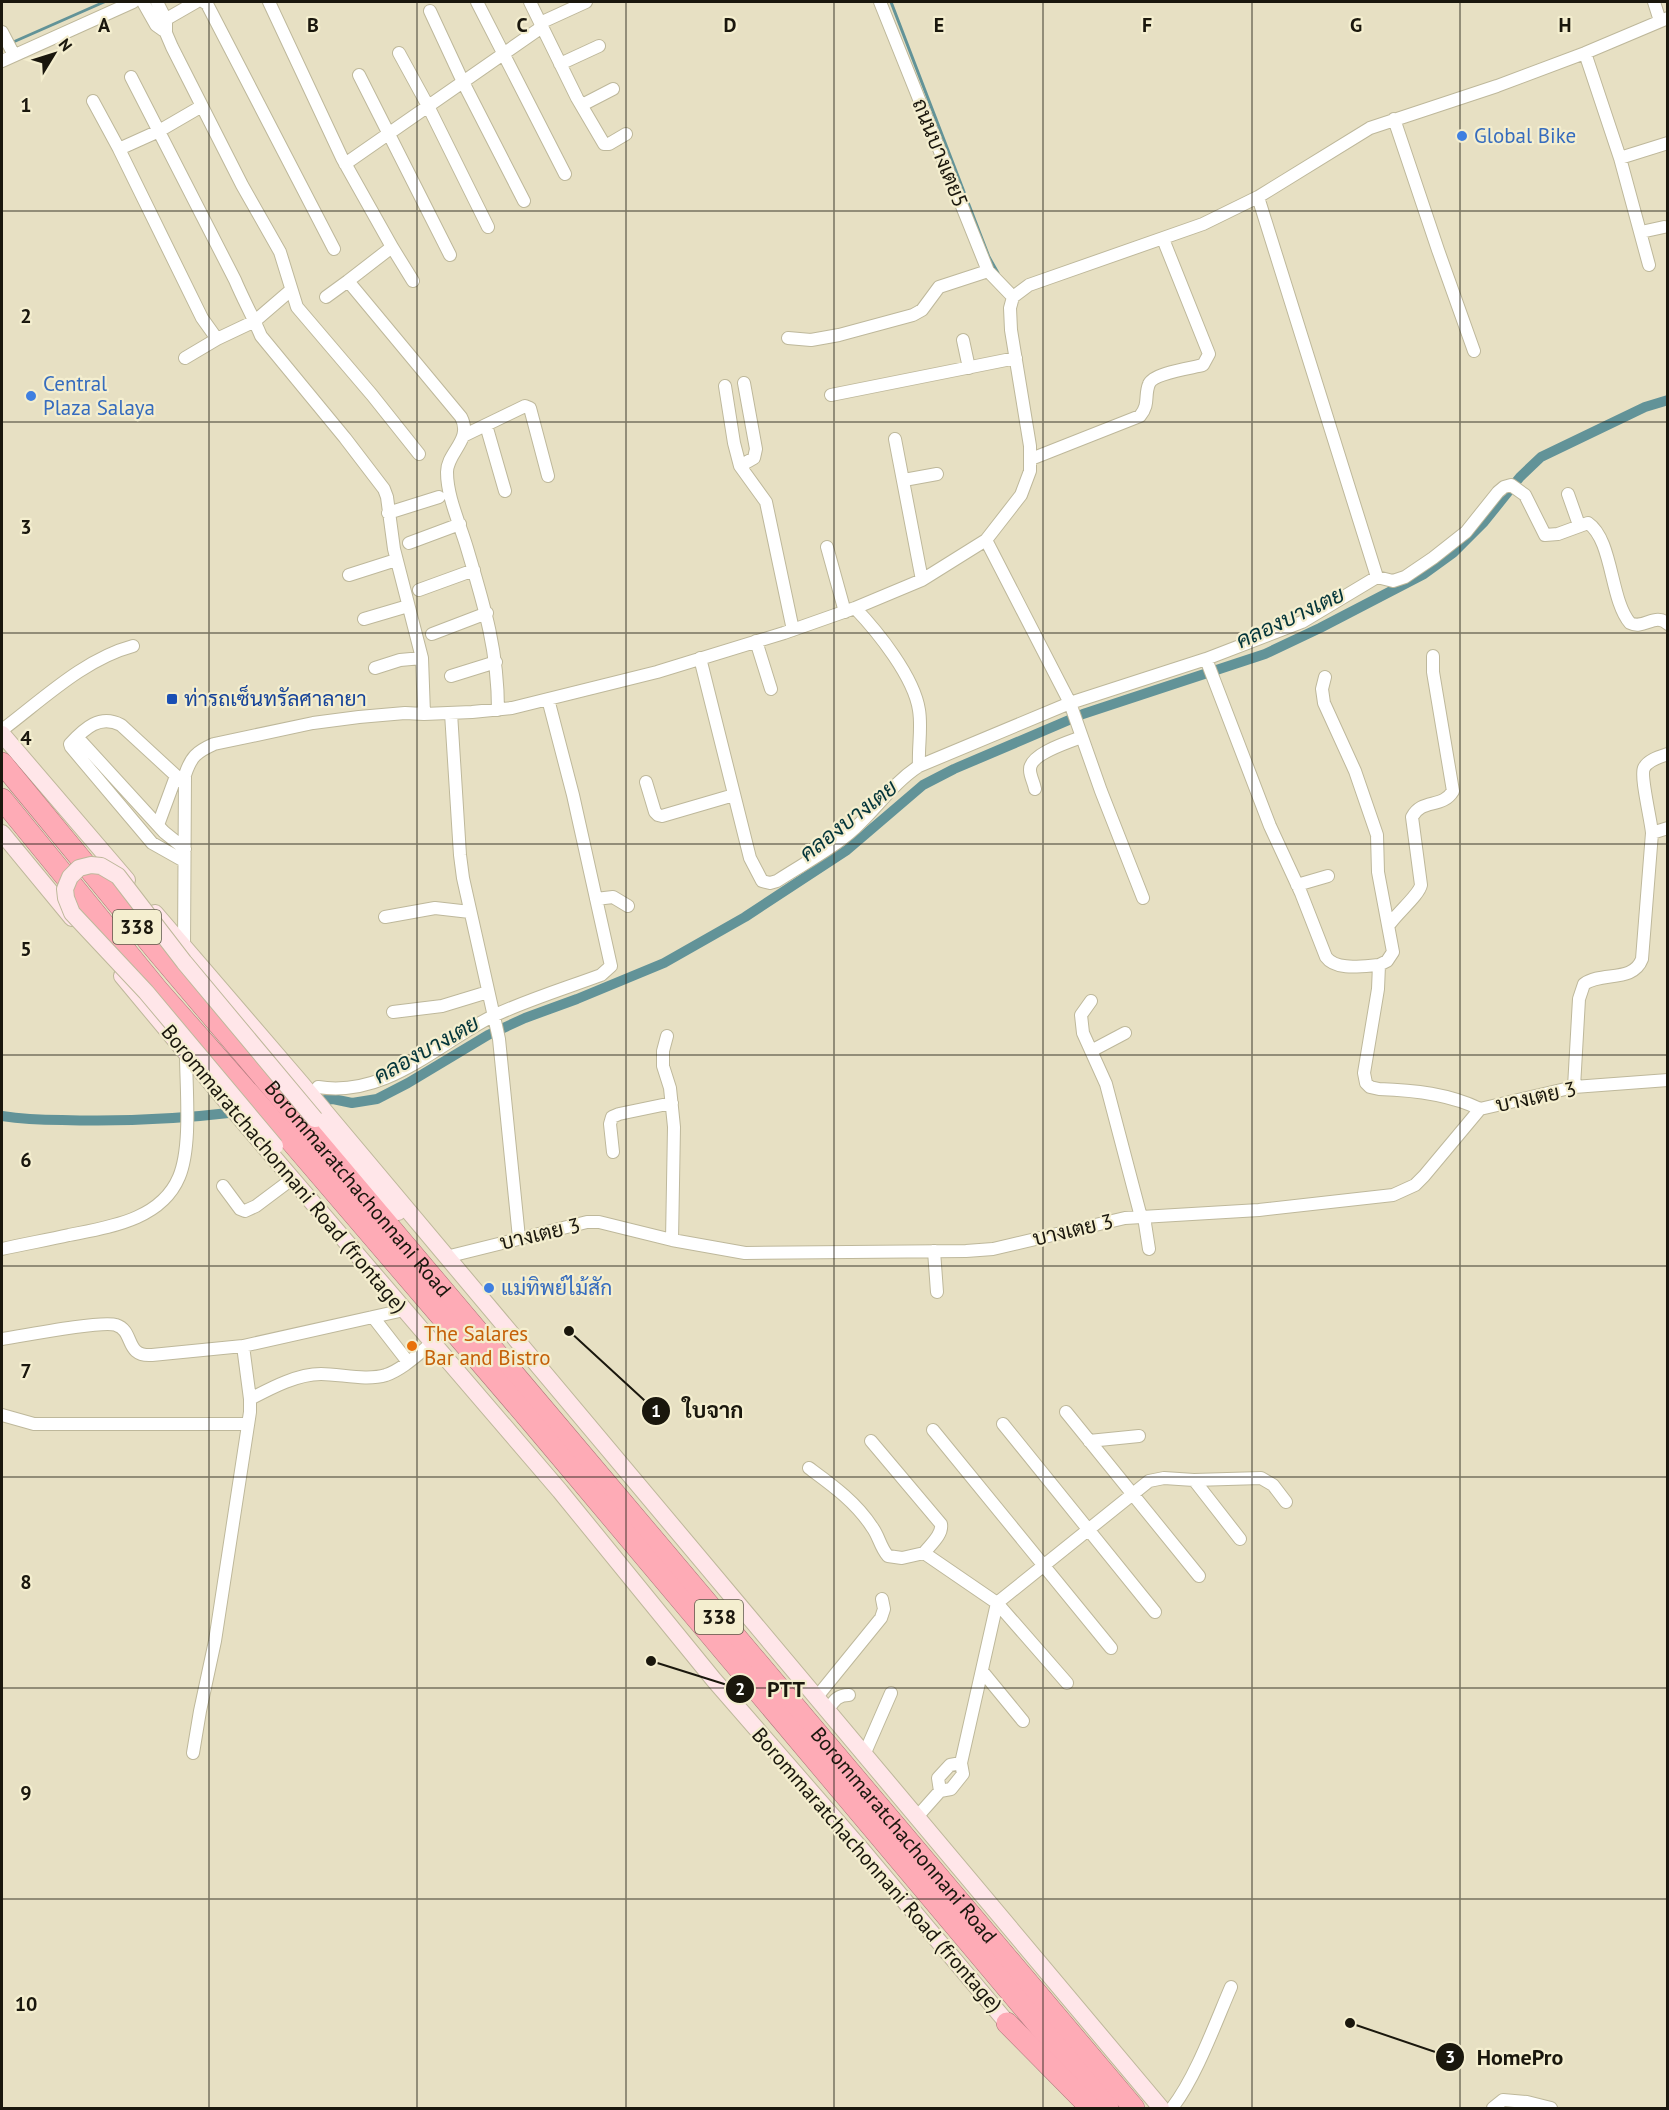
<svg xmlns="http://www.w3.org/2000/svg" width="1669" height="2110" viewBox="0 0 1669 2110" font-family="'PT Sans',Sarabun,sans-serif">
  <rect width="100%" height="100%" fill="#e7e0c3"/>
  <g fill="none" stroke-linecap="round" stroke-linejoin="round">
    <!-- stream -->
    <path stroke="#629398" stroke-width="3" d="M891,2L989,257L998,273
      M11,43L104,2"/>
    <!-- canal -->
    <path stroke="#629398" stroke-width="10" d="M312,1102L333,1099L352,1103L377,1099L408,1083L488,1035L525,1018L577,999L664,963L745,917L847,850L923,785L954,769L1083,714L1265,654L1320,628L1424,574L1453,553L1484,522L1520,477L1541,457L1645,407L1668,400
      M2,1116C21,1119 41,1120 62,1120C120,1122 179,1119 238,1112"/>
    <!-- street casing -->
    <g stroke="#beb89b" stroke-width="14">
      <path id="street" d="M143,2L156,25L163,30
        M157,2L166,20V33L172,47L242,185L280,252L297,307L372,395L419,454
        M204,2L207,4L334,249
        M269,2L342,158L392,247L348,281L461,417C473,440 447,452 447,472C447,497 460,524 467,548C484,605 498,650 498,710
        M477,2L565,174
        M530,2L577,98L604,144H609L626,134
        M880,2L988,271L1013,297
        M1654,2L1660,21
        M430,11L463,82L524,201
        M540,23L586,2
        M156,25L196,2
        M2,32L14,55
        M399,53L428,106L488,227
        M1585,53L1620,158L1649,265
        M2,61L133,2
        M560,64L599,46
        M359,75L450,255
        M131,77L235,280C243,299 253,317 261,336L345,438L384,489L387,497L394,549L422,658L424,714
        M93,101L119,149
        M582,105L613,89
        M202,106L159,131L119,149L202,318L217,339
        M1394,119L1438,250L1474,351
        M1620,158L1668,143
        M345,164L542,27
        M1641,232L1664,227
        M392,247L413,281
        M326,297L348,281
        M788,338L811,340L839,335L913,315L922,310L939,287L988,271
        M963,340L969,368
        M185,358L217,339L255,321L291,290
        M725,386L734,443L740,466L766,502L793,630
        M831,395L1016,358
        M486,425L505,491
        M463,436L525,406L530,408L548,476
        M895,439L922,580
        M1031,459L1140,416C1150,404 1144,396 1149,384C1153,373 1192,368 1203,365L1209,354L1163,239
        M740,466L754,458L756,449L744,383
        M904,480L937,474
        M1568,494L1579,525
        M388,513L439,497
        M986,540L1070,703L1206,659L1270,826L1301,893L1326,957C1336,971 1363,966 1379,965L1378,989L1364,1073L1366,1083L1370,1087L1379,1089C1414,1090 1449,1094 1480,1109
        M409,543L460,524
        M827,547L845,612
        M349,575L396,560
        M1377,577L1393,581L1405,577L1433,558L1466,532L1498,492L1504,487L1511,485L1525,495L1545,535L1558,534L1588,523C1613,540 1610,600 1630,623C1644,630 1655,612 1668,624
        M419,590L474,570
        M855,608C878,632 914,677 919,710C922,728 918,747 919,766
        M364,619L408,606
        M432,634L487,613
        M756,641L771,689
        M700,658L750,858L762,881L770,883L777,881C803,864 832,849 855,828C877,808 893,783 919,766L1070,703L1101,791L1143,898
        M1206,659L1302,622L1377,577L1258,197
        M375,668L400,660L422,658
        M451,676L496,662
        M1325,677L1322,689L1324,703L1355,771L1377,835L1378,872L1393,952L1387,961L1379,965
        M451,713L460,855L463,878L499,1039L519,1238
        M2,730C42,700 84,659 133,646
        M78,738L164,832L185,849
        M646,782L655,812L658,815L662,816L734,795
        M1035,789C1034,783 1030,776 1030,770C1029,754 1069,742 1082,737
        M158,825L176,776
        M1652,833L1668,828
        M184,861L152,843L71,747L70,744C85,728 100,714 121,725L185,784
        M1297,885L1328,876
        M596,899L613,897L628,906
        M385,917L435,908L470,912
        M1389,925C1397,913 1419,895 1421,885L1412,817C1422,798 1442,809 1453,791L1433,672V656
        M184,947L185,775C191,757 196,752 214,744L313,723L359,717L405,713L424,714L472,712L512,708L657,672L784,633L855,608L922,580L986,540L1021,495L1030,471V446L1011,330L1010,308L1013,297L1029,285L1203,224L1258,197L1370,128L1497,86L1585,53L1668,18
        M1091,1001L1081,1015L1083,1033L1106,1084L1141,1217
        M393,1012L442,1006L488,992
        M667,1036L663,1051V1066L670,1088L674,1127L672,1240
        M1091,1051L1125,1033
        M318,1087C386,1098 437,1044 493,1016C527,1000 566,988 601,975L611,966L573,795L548,699
        M1574,1087L1579,999L1584,984C1602,971 1633,983 1642,959L1652,833C1651,820 1640,776 1644,768C1648,760 1659,757 1668,754
        M613,1152L610,1124L612,1117L619,1114L672,1103
        M223,1186L240,1209L245,1211L256,1206L292,1179
        M1144,1217L1149,1249
        M2,1249C24,1244 47,1240 69,1235C109,1227 161,1220 179,1177C192,1146 186,1088 186,1053
        M934,1251L937,1292
        M446,1257L587,1222H599L672,1240L745,1253L966,1251L993,1249L1125,1218L1259,1210L1393,1195L1415,1185L1424,1176L1480,1109L1574,1087L1668,1080
        M373,1317L408,1362
        M2,1339C21,1336 103,1320 116,1325C135,1331 124,1357 152,1355L243,1346L404,1310
        M243,1346L250,1399
        M1066,1412L1199,1576
        M2,1415L34,1424H248
        M1003,1424L1155,1612
        M933,1430L1111,1648
        M871,1441L941,1524C943,1535 930,1545 924,1553L997,1603L1067,1683
        M1089,1441L1139,1436
        M809,1468C832,1485 856,1502 872,1527C879,1536 880,1547 888,1556L902,1558L924,1553
        M1194,1480L1240,1539
        M982,1671L1023,1721
        M816,1698L881,1618L884,1609L882,1599
        M827,1711C834,1701 837,1695 849,1695
        M193,1753L200,1711L215,1641L250,1412V1399C271,1388 297,1374 321,1374C341,1374 366,1381 386,1375C403,1369 418,1354 432,1343
        M864,1755L891,1693
        M940,1791L938,1778L950,1765L961,1763
        M916,1818L940,1791L951,1789L963,1774L961,1763L997,1603L1149,1481L1164,1478L1194,1480L1261,1478L1273,1485L1286,1502
        M1172,2108C1196,2077 1215,2024 1231,1987
        M1493,2108L1503,2100L1527,2102L1551,2108"/>
    </g>
    <!-- secondary casing -->
    <g stroke="#beb89b" stroke-width="18">
      <path id="secondary" d="M2,734L127,880
        M2,833L72,918
        M155,913L301,1083L1161,2108
        M122,976L246,1125L560,1491L714,1680L861,1849L1014,2031
        M315,1119L378,1195L398,1212"/>
    </g>
    <!-- highway casing -->
    <g stroke="#ae777b" stroke-width="22">
      <g id="highway">
        <path id="s1" d="M2,763L155,949L1134,2108"/>
        <path d="M2,799L157,989L284,1133L534,1425L1108,2108"/>
        <path d="M1007,2023L1089,2106"/>
      </g>
    </g>
    <!-- street -->
    <use href="#street" stroke="#fff" stroke-width="12"/>
    <!-- secondary -->
    <use href="#secondary" stroke="#ffe6e9" stroke-width="16"/>
    <!-- highway -->
    <use href="#highway" stroke="#feabb6" stroke-width="21"/>
    <!-- secondary-bridge casing -->
    <g stroke="#beb89b" stroke-width="18" stroke-linecap="butt">
      <path id="secondary-bridge" d="M275,1146L146,992L72,913L66,898L65,889L70,877L79,868L91,865L101,866L118,876L184,962L315,1119"/>
    </g>
    <!-- secondary-bridge -->
    <use href="#secondary-bridge" stroke="#ffe6e9" stroke-width="16"/>
  </g>
  <!-- grid -->
  <path fill="none" stroke="#1a170d" stroke-width="1.5" stroke-opacity="0.55" d="M209,2V2108M417,2V2108M626,2V2108M834,2V2108M1043,2V2108M1252,2V2108M1460,2V2108M2,211H1668M2,422H1668M2,633H1668M2,844H1668M2,1055H1668M2,1266H1668M2,1477H1668M2,1688H1668M2,1899H1668"/>
  <!-- markers -->
  <g fill="#3f7fe0" stroke="#f4eecf" stroke-width="2">
    <circle cx="1462" cy="136" r="6"/>
    <circle cx="31" cy="396" r="6"/>
    <circle cx="489" cy="1288" r="6"/>
  </g>
  <rect fill="#1a4fb4" stroke="#f4eecf" stroke-width="2" x="166" y="693" width="12" height="12" rx="3"/>
  <circle fill="#e8710a" stroke="#f4eecf" stroke-width="2" cx="412" cy="1346" r="6"/>
  <g text-anchor="middle" stroke-width="4.5" stroke-linejoin="round" paint-order="stroke">
    <!-- shield labels -->
    <g fill="#f4eecf" stroke="#5b5847" stroke-width="1.5">
      <rect x="113" y="910" width="48" height="34" rx="4.5"/>
      <rect x="695" y="1600" width="48" height="34" rx="4.5"/>
    </g>
    <g font-size="20" font-weight="bold" fill="#1a170d">
      <text x="137" y="934">338</text>
      <text x="719" y="1624">338</text>
    </g>
    <!-- shop labels -->
    <g font-size="21" fill="#366cbe" stroke="#f4eecf" text-anchor="start">
      <text x="1474" y="143">Global Bike</text>
      <text x="43" y="391">Central<tspan x="43" dy="24">Plaza Salaya</tspan></text>
      <text x="501" y="1295">แม่ทิพย์ไม้สัก</text>
    </g>
    <!-- street labels -->
    <g font-size="21" fill="#1a170d" stroke="#f4eecf">
      <text transform="translate(940 153) rotate(68)" y="7">ถนนบางเตย5</text>
      <text transform="translate(1536 1097) rotate(-12)" y="7">บางเตย 3</text>
      <text transform="translate(284 1169) rotate(50)" y="7">Borommaratchachonnani Road (frontage)</text>
      <text dy="7" stroke="none"><textPath href="#s1" startOffset="555">Borommaratchachonnani Road</textPath></text>
      <text transform="translate(1073 1230) rotate(-13)" y="7">บางเตย 3</text>
      <text transform="translate(540 1234) rotate(-13)" y="7">บางเตย 3</text>
      <text dy="7" stroke="none"><textPath href="#s1" startOffset="1401">Borommaratchachonnani Road</textPath></text>
      <text transform="translate(877 1870) rotate(49)" y="7">Borommaratchachonnani Road (frontage)</text>
    </g>
    <!-- transit labels -->
    <g font-size="21" fill="#164399" stroke="#f4eecf" text-anchor="start">
      <text x="184" y="706">ท่ารถเซ็นทรัลศาลายา</text>
    </g>
    <!-- food labels -->
    <g font-size="21" fill="#c56008" stroke="#f4eecf" text-anchor="start">
      <text x="424" y="1341">The Salares<tspan x="424" dy="24">Bar and Bistro</tspan></text>
    </g>
    <!-- water labels -->
    <g font-size="22" font-style="italic" fill="#03353a" stroke="#f4eecf">
      <text transform="translate(1290 617) rotate(-25)" y="8">คลองบางเตย</text>
      <text transform="translate(848 820) rotate(-38)" y="8">คลองบางเตย</text>
      <text transform="translate(426 1049) rotate(-29)" y="8">คลองบางเตย</text>
    </g>
  </g>
  <g font-size="20" text-anchor="middle" font-weight="bold" fill="#1a170d" stroke="#f4eecf" stroke-width="4.5" stroke-linejoin="round" paint-order="stroke">
    <text x="104" y="32">A</text>
    <text x="313" y="32">B</text>
    <text x="522" y="32">C</text>
    <text x="730" y="32">D</text>
    <text x="939" y="32">E</text>
    <text x="1147" y="32">F</text>
    <text x="1356" y="32">G</text>
    <text x="1565" y="32">H</text>
    <text x="26" y="112">1</text>
    <text x="26" y="323">2</text>
    <text x="26" y="534">3</text>
    <text x="26" y="745">4</text>
    <text x="26" y="956">5</text>
    <text x="26" y="1167">6</text>
    <text x="26" y="1378">7</text>
    <text x="26" y="1589">8</text>
    <text x="26" y="1800">9</text>
    <text x="26" y="2011">10</text>
  </g>
  <!-- callouts -->
  <path fill="none" stroke="#1a170d" stroke-width="2" d="M569 1331L656 1411M651 1661L740 1689M1350 2023L1450 2057"/>
  <g fill="#1a170d" stroke="#f4eecf" stroke-width="2">
    <circle cx="569" cy="1331" r="6"/>
    <circle cx="651" cy="1661" r="6"/>
    <circle cx="1350" cy="2023" r="6"/>
    <circle cx="656" cy="1411" r="15"/>
    <circle cx="740" cy="1689" r="15"/>
    <circle cx="1450" cy="2057" r="15"/>
  </g>
  <g font-size="18" text-anchor="middle" font-weight="bold" fill="#fff">
    <text x="656" y="1417">1</text>
    <text x="740" y="1695">2</text>
    <text x="1450" y="2063">3</text>
  </g>
  <g font-size="22" text-anchor="middle" font-weight="bold" fill="#1a170d" stroke="#f4eecf" stroke-width="4.5" stroke-linejoin="round" paint-order="stroke">
    <text x="713" y="1418">ใบจาก</text>
    <text x="786" y="1697">PTT</text>
    <text x="1520" y="2065">HomePro</text>
  </g>
  <!-- border -->
  <rect width="1669" height="2110" fill="none" stroke="#1a170d" stroke-width="6"/>
  <!-- north arrow -->
  <g transform="translate(54 54) rotate(52)" stroke="#f4eecf" stroke-width="4.5" paint-order="stroke">
  <path d="M0-4.5L10 22L0 15L-10 22Z" fill="#1a170d"/>
  <text y="-9" font-size="16" font-weight="bold" text-anchor="middle" fill="#1a170d">N</text>
  </g>
</svg>
